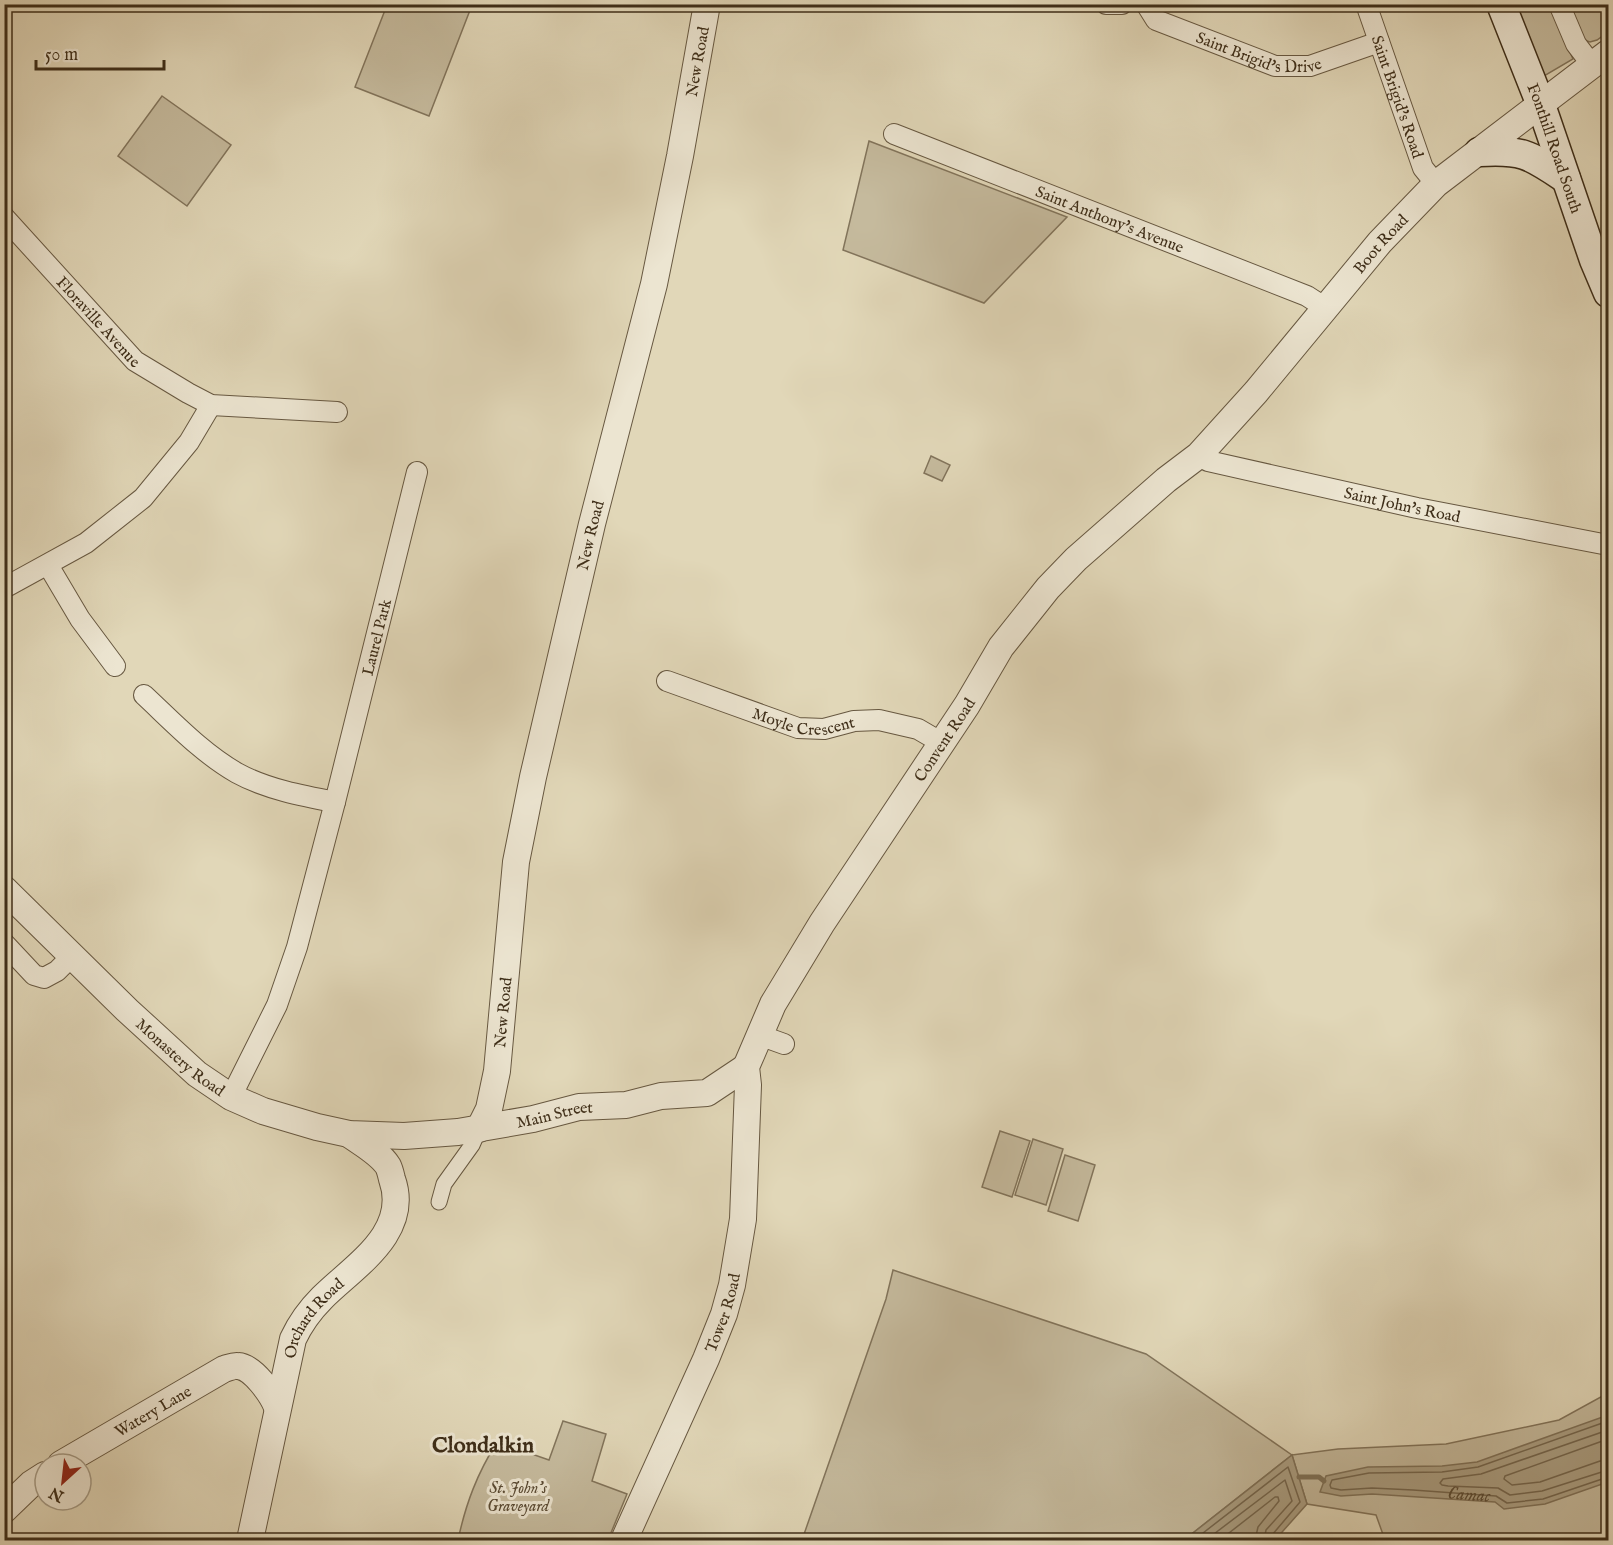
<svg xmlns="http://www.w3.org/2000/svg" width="1613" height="1545" viewBox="0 0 1613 1545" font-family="'IM FELL English',serif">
  <rect width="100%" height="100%" fill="#e1d7b8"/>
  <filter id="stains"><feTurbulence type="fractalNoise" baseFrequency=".00333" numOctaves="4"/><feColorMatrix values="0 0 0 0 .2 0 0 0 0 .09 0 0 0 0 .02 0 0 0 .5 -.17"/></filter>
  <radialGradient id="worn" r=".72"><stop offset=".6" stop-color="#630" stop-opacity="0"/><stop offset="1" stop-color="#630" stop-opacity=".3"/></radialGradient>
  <!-- green -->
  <path fill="#c5ba9d" stroke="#82745b" stroke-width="1.5" d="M387,5H472L429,116L355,87Z
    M1513,5H1550L1573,59L1539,79Z
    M1569,5H1608V32L1597,40L1590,42L1584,40Z
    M162,96L231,145L187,206L118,156Z
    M869,141L1067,217L984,303L843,250Z
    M931,456L950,465L942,481L924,473Z
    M1000,1131L1030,1141L1012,1197L982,1187Z
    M1033,1139L1063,1149L1046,1205L1015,1195Z
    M1065,1155L1095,1165L1078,1221L1048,1211Z
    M893,1270L1146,1354L1292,1455L1338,1449L1446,1444L1559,1420L1608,1393V1540H1385L1376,1515L1307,1504L1292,1455L1184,1540H802L886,1299Z
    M563,1421L606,1434L592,1481L627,1494L608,1540H458C466,1503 477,1474 497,1442L549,1460Z"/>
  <!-- water -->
  <path fill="#aa9e82" stroke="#7f7158" stroke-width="1.5" d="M1608,1415V1482L1545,1504L1504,1509L1495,1502L1372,1494L1341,1496L1320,1492L1326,1476L1368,1467L1442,1466L1477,1462Z
    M1292,1455L1307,1504L1275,1540H1184Z"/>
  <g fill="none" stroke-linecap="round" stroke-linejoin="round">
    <!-- shore -->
    <g stroke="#74664e" stroke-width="1.5">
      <path id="s1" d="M1608,1421L1478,1467L1442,1472L1369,1473L1332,1480L1330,1485L1331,1488L1341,1490L1372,1488L1413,1490L1496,1496L1507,1503L1543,1499L1608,1477"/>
      <path d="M1608,1430L1481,1474L1443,1479L1440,1483L1442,1485L1448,1486L1498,1488L1510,1495L1542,1491L1608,1470"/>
      <path d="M1608,1439L1505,1476L1504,1479L1512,1485L1540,1482L1600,1461H1608"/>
      <path d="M1194,1540L1288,1467L1300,1502L1272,1535L1271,1540"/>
      <path d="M1206,1540L1285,1480L1292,1501L1266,1530L1264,1540"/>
      <path d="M1220,1540L1275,1497H1278L1279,1501L1258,1527L1255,1540"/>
    </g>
    <!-- stream -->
    <path stroke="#7f7158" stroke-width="5" d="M1299,1477H1319L1324,1481"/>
    <!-- pedestrian casing -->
    <g stroke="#675841" stroke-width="17">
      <path id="pedestrian" d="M439,1202L444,1184L472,1145L479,1129"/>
    </g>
    <!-- minor casing -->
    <g stroke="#675841" stroke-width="22">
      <g id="minor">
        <path d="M1106,4H1122"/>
        <path id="s2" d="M1146,4L1156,20L1275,66H1310L1379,42"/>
        <path id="s3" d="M1366,4L1423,168L1436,184"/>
        <path d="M1559,4L1576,44L1592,65"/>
        <path id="s4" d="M894,134L1307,296L1324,307"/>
        <path id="s5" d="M4,217L135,361L188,393L211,405L337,412"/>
        <path id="s6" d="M1199,455L1208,461L1417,508L1608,545"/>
        <path d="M48,565L80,619L115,666"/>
        <path d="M4,588L86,543L143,498L189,442L211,405"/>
        <path id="s7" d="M667,681L798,728L824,729L854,721L879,720L918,729L942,743"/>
        <path d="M144,695C173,722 202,753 237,773C266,789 303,796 335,802"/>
        <path d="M4,943L34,975L44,978L57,971L72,956"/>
        <path d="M759,1035L784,1044"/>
        <path id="s8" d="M231,1097L277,1005L297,947L335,802L417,472"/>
      </g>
    </g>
    <!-- tertiary casing -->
    <g stroke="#675841" stroke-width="28">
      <g id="tertiary">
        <path id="s9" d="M4,889L127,1010L197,1074L231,1097L263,1111L317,1127L349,1134L404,1136L458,1132L533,1119L579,1107L626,1105L661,1096L707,1093L746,1067"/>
        <path id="s10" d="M479,1129L489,1109L497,1071L516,862L533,777L592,524L654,284L680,156L707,4"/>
        <path id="s11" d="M61,1464L224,1369C228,1368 234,1365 238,1366C253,1367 272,1394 277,1407"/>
        <path d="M4,1510L31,1484L45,1475"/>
        <path id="s12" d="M250,1540L293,1339C300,1324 310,1310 322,1298C354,1266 411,1233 392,1179C391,1175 390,1170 388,1166C380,1153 361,1143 349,1134"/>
        <path id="s13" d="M624,1540L706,1359L724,1314L732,1285L743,1219L748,1085L746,1067L773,1004L822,923L967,705L1001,647L1048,588L1076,559L1166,480L1199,455L1256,392L1380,242L1436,184L1608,53"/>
      </g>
    </g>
    <!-- secondary casing -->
    <g stroke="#3e2e19" stroke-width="31">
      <g id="secondary">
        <path id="s14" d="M1501,4L1541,105L1594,260L1608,293"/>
        <path d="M1479,152C1523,149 1530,155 1566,179"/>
      </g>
    </g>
    <!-- pedestrian -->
    <use href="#pedestrian" stroke="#ece5d1" stroke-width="15"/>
    <!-- minor -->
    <use href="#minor" stroke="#ece5d1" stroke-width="20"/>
    <!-- tertiary -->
    <use href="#tertiary" stroke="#ece5d1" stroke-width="26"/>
    <!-- secondary -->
    <use href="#secondary" stroke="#ece5d1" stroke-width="28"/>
  </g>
  <g text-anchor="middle" stroke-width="6" stroke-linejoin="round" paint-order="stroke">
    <!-- street labels -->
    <g font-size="16" fill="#3e2e19" stroke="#ece5d1">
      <text dy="6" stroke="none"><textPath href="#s2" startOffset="128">Saint Brigid's Drive</textPath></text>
      <text dy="6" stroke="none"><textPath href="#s10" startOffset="1092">New Road</textPath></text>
      <text dy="6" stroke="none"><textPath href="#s3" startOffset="98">Saint Brigid's Road</textPath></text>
      <text dy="6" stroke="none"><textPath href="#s14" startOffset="154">Fonthill Road South</textPath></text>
      <text dy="6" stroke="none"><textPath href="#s4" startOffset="232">Saint Anthony's Avenue</textPath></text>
      <text dy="6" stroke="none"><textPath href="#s13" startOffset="1544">Boot Road</textPath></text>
      <text dy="6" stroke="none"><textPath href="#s5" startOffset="141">Floraville Avenue</textPath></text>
      <text dy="6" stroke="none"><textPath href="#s6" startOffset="210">Saint John's Road</textPath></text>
      <text dy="6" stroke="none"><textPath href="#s10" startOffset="606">New Road</textPath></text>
      <text dy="6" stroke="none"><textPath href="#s8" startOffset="484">Laurel Park</textPath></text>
      <text dy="6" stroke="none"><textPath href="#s7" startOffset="144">Moyle Crescent</textPath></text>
      <text dy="6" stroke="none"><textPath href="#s13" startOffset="880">Convent Road</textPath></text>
      <text dy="6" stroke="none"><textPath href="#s10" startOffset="120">New Road</textPath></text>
      <text dy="6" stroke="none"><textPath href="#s9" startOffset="244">Monastery Road</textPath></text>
      <text dy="6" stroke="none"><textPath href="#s9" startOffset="640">Main Street</textPath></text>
      <text dy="6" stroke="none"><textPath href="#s13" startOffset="248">Tower Road</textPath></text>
      <text dy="6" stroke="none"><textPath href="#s12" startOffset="234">Orchard Road</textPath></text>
      <text dy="6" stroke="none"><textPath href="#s11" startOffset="106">Watery Lane</textPath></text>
    </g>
    <!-- park labels -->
    <g font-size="16" font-style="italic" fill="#594a33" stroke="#ece5d1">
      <text x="518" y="1493">St. John's<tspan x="518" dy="18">Graveyard</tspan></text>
    </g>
    <!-- water labels -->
    <g font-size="18" font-style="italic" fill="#594a33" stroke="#ece5d1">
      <text dy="6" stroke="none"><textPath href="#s1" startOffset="432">Camac</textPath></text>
    </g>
    <!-- district labels -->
    <g font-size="22" font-weight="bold" fill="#3e2e19" stroke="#ece5d1">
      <text x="483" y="1452">Clondalkin</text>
    </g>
  </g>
  <!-- margin -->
  <rect width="1613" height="1545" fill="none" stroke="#e1d7b8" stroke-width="24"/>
  <rect x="6" y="6" width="1601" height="1533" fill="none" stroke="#3e2e19" stroke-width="3"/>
  <rect x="12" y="12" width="1589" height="1521" fill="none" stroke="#3e2e19" stroke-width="1.5"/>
  <!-- north arrow -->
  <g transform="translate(63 1482) rotate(207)"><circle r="28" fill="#ece5d1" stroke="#a69c87" stroke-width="1.5"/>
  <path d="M0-4.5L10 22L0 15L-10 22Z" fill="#8f2418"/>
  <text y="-9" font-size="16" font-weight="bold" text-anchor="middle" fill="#3e2e19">N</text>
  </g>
  <!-- scale -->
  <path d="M36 60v9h128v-9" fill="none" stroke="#3e2e19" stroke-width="3"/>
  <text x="45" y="60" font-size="18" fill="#3e2e19" stroke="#ece5d1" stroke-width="4.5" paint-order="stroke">50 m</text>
  <rect width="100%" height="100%" filter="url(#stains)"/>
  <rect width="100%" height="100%" fill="url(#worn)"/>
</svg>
